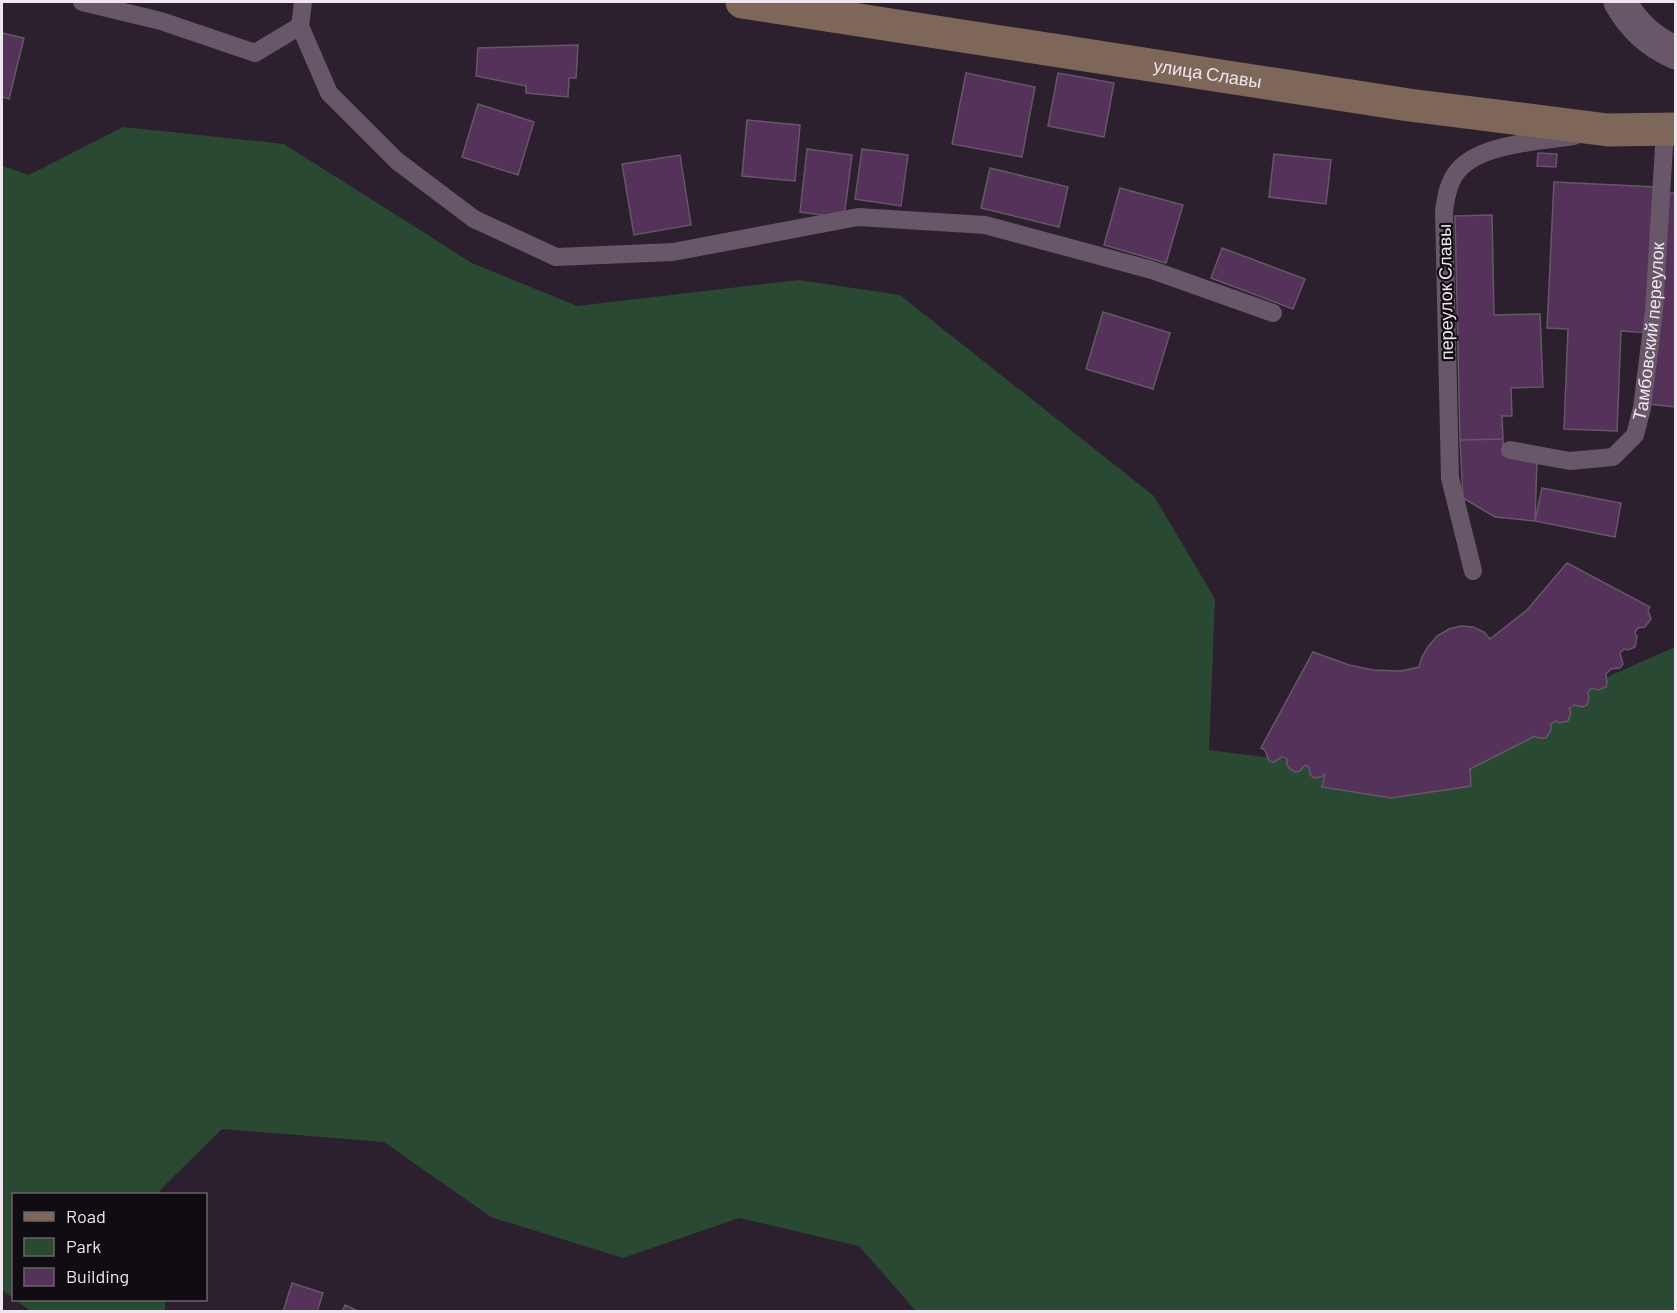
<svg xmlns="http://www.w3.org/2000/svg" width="1677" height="1313" viewBox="0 0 1677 1313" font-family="Barlow,sans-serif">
  <rect width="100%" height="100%" fill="#2c1f2e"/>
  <!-- green -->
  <path fill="#294933" d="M123,127L284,144L472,263L577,306L799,280L900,295L1154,496L1215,599L1209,750L1376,771L1582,688L1675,647V1311H916L859,1246L739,1218L623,1258L491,1217L384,1142L222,1129L160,1190V1194H14L13,1298L2,1290V166L29,175Z
    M15,1300H165V1311H31Z"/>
  <!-- building -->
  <path fill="#553259" stroke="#665768" stroke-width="1.5" d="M2,33L24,38L9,99L2,97Z
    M578,45L576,78H569L568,97L526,93V86L476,76L478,48Z
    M966,73L1035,87L1022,157L952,144Z
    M1058,73L1114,83L1104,137L1048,126Z
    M478,104L534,122L518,175L462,157Z
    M747,120L800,125L795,181L742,176Z
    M807,149L852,155L844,218L800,212Z
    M862,149L908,155L901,206L855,199Z
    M1538,153L1557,154L1556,167L1537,166Z
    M1274,154L1331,160L1326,204L1269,197Z
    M680,155L691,225L634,235L622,164Z
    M990,168L1068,187L1059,227L981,208Z
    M1554,182L1657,187L1650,333L1621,331L1617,431L1564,429L1568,329L1547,328Z
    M1120,188L1183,205L1166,263L1104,245Z
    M1670,193H1676V407L1648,404Z
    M1492,215L1494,315L1540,314L1543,387L1511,388L1512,416H1502L1503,439L1460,440L1455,216Z
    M1222,248L1305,279L1293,309L1211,278Z
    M1103,312L1170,333L1153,389L1086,369Z
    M1503,439V455L1537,461L1535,521L1495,517L1463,498L1460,440Z
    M1542,488L1621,503L1615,537L1535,521Z
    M1567,563L1650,607L1648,611L1651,619L1645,627L1638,628L1635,632L1637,637L1635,647L1628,650L1624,649L1620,653L1623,664L1620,668L1611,669L1606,674L1607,683L1606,687L1598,690L1592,688L1588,692L1589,699L1587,705L1583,707L1574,705L1569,709L1571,712L1568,721L1559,723L1556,721L1551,724V730L1546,738H1538L1535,736L1470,769L1471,786L1391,798L1322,787L1325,774L1321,777L1315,778L1310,775L1309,767L1305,765L1300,771L1295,772L1290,769L1287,765V759L1282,757L1274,762L1269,761L1265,750L1261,748L1313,652L1349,665L1373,670L1401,671L1419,667L1422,657L1428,647L1437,636L1449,629L1461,626L1473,627L1484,632L1490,639L1527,610Z
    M292,1283L323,1293L317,1312H283Z
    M345,1305L360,1312H342Z"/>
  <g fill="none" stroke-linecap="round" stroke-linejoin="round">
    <!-- lane -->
    <g stroke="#675768" stroke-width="18">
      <path d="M82,2L161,21L255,53L300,26L303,2"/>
      <path d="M300,26L329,93L397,161L474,219L556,257L673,252L858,217L985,225L1152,270L1273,313"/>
      <path id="s1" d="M1510,450L1570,461L1613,457L1635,435L1642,408L1654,311L1665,130"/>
      <path d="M1473,571L1450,478L1444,211C1446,199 1447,187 1454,176C1474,143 1539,142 1574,136"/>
    </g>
    <!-- street -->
    <path stroke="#675768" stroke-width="33" d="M1620,2C1634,26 1650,41 1676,53"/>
    <!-- secondary -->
    <path stroke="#7e6659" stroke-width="33" id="s2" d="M742,2L1409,105L1608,130L1676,129"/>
  </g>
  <g text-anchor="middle" stroke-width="4.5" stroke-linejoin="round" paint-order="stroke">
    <!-- street labels -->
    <g font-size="18" fill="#efe6f0" stroke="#110b12">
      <text dy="6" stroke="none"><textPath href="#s2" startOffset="471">улица Славы</textPath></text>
      <text transform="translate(1446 292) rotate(-91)" y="6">переулок Славы</text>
      <text dy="6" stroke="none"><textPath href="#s1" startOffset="240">Тамбовский переулок</textPath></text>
    </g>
  </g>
  <!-- border -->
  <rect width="1677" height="1313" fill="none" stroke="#efe6f0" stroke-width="6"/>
  <!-- legend -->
  <rect x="12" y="1193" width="195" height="108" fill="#110b12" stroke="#6a636b" stroke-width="1.5"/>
  <rect x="24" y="1212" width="30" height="9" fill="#7e6659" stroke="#6a636b" stroke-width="1.5"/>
  <text x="66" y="1223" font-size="18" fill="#efe6f0">Road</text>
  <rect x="24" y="1238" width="30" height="18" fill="#294933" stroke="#6a636b" stroke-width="1.5"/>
  <text x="66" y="1253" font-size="18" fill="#efe6f0">Park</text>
  <rect x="24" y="1268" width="30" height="18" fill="#553259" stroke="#6a636b" stroke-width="1.5"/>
  <text x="66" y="1283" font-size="18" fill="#efe6f0">Building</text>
</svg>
